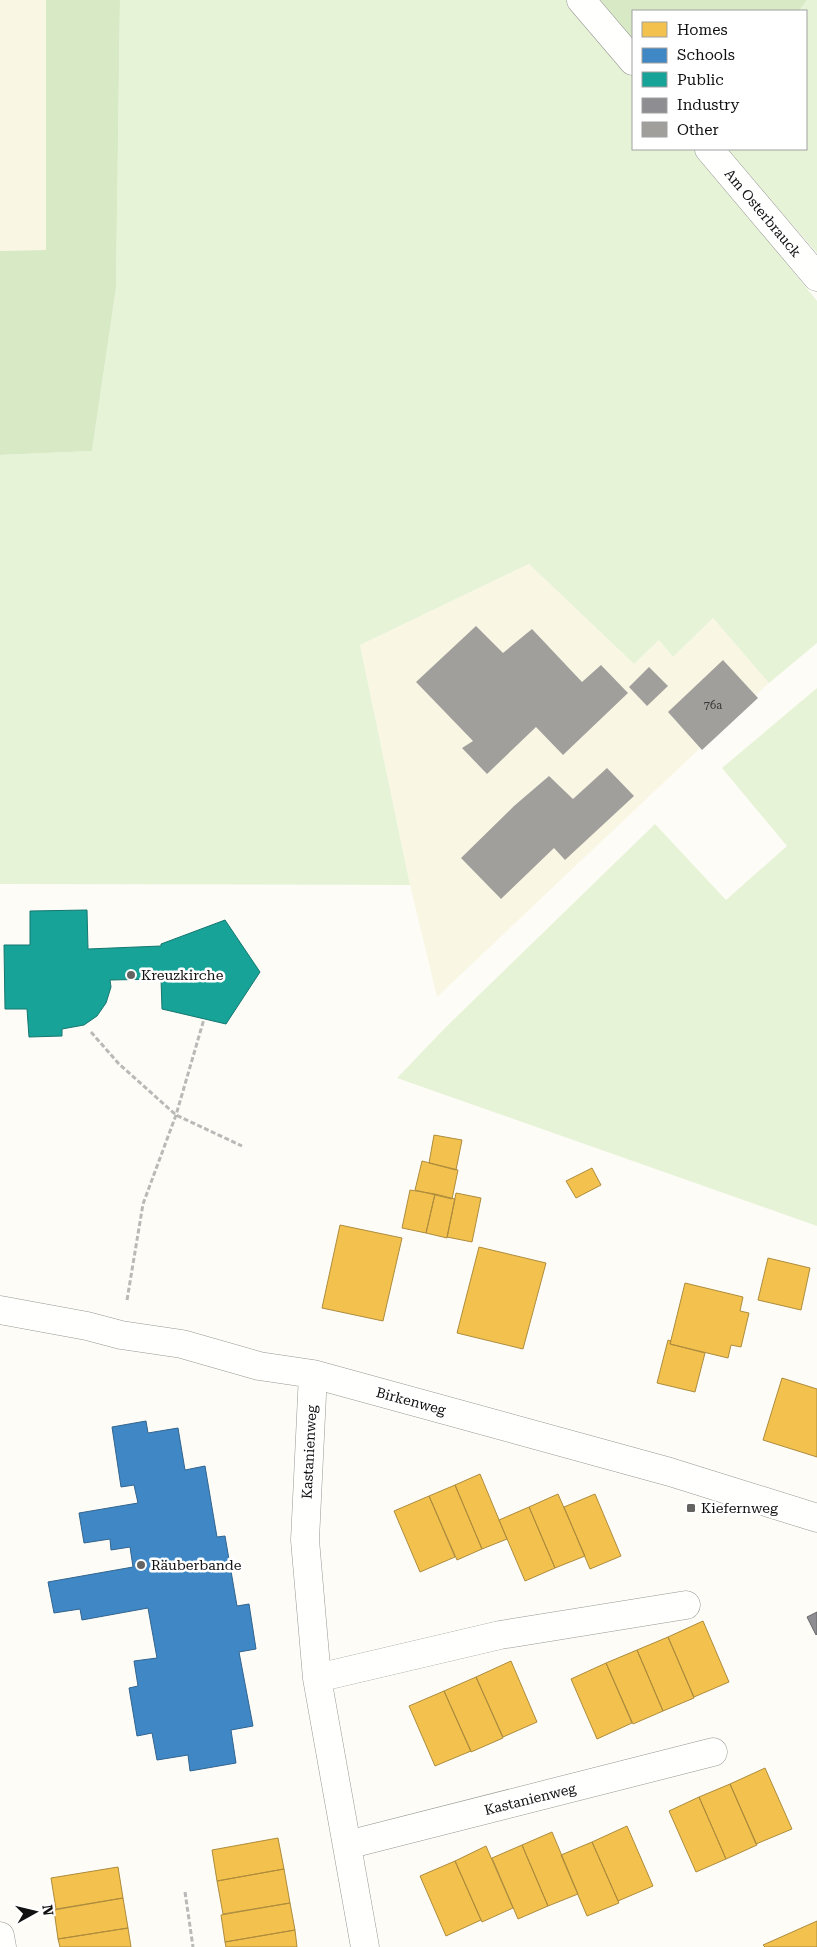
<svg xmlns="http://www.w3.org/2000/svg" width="817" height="1947" viewBox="0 0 817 1947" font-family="'Roboto Serif',serif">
  <rect width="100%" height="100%" fill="#fdfcf7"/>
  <!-- farmland -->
  <path fill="#f9f7e4" d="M0,0H46V251H0Z
    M529,564L634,664L659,640L673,657L713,618L769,683L437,997L410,885L360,645Z"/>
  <!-- green -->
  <path fill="#e7f3d7" d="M120,0H575L633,72V149H695L817,301V643L769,683L713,618L673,657L659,640L634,664L529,564L360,645L410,885L0,884V455L92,451L116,288Z
    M807,0H817V253L726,149H806V11H799Z
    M817,688V1226L397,1078L446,1027L655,824L726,900L787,846L722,768Z"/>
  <!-- forest -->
  <path fill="#d8eac5" d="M46,0H120L116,288L92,451L0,455V251L46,250Z
    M587,0H807L799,11H633V49Z"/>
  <!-- homes -->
  <path fill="#f2c14e" stroke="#ae8c3c" d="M434,1135L462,1140L456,1170L429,1163Z
    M422,1161L458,1170L452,1199L415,1190Z
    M592,1168L601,1185L576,1198L566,1181Z
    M410,1190L435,1194L426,1233L402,1228Z
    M456,1193L481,1198L472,1242L447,1237Z
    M435,1194L455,1199L447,1238L426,1233Z
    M340,1225L402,1238L383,1321L322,1308Z
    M479,1247L546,1263L523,1349L457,1333Z
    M768,1258L810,1268L801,1310L758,1300Z
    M685,1283L743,1297L740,1311L749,1313L741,1347L731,1345L728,1358L670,1344Z
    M668,1340L671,1341L670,1344L705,1353L695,1392L657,1383Z
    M782,1378L817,1389V1457L763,1440Z
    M480,1474L507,1539L482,1549L455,1485Z
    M455,1485L482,1549L457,1560L429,1496Z
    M558,1494L585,1556L555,1568L529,1507Z
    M595,1494L621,1556L590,1569L564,1507Z
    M429,1496L455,1557L420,1572L394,1511Z
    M529,1507L555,1568L525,1581L499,1520Z
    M703,1621L729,1682L694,1697L668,1637Z
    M668,1637L694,1698L663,1711L637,1650Z
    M637,1650L663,1711L633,1724L606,1663Z
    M511,1661L537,1722L503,1737L476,1677Z
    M606,1663L632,1723L597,1739L571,1679Z
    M476,1677L503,1738L471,1752L444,1691Z
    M444,1691L471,1751L435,1766L409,1706Z
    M765,1768L792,1829L756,1844L730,1784Z
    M730,1784L757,1845L726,1859L699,1797Z
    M699,1797L726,1859L696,1872L669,1811Z
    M627,1826L653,1886L618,1901L592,1842Z
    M552,1832L578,1894L548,1906L522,1845Z
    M278,1838L284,1869L217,1881L212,1850Z
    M592,1842L619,1903L587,1916L561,1855Z
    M522,1845L548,1906L518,1919L492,1858Z
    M486,1846L513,1908L482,1922L455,1861Z
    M455,1861L481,1920L446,1936L420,1876Z
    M118,1867L123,1898L56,1909L51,1878Z
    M284,1869L290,1903L223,1914L217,1881Z
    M123,1898L128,1928L58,1939L54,1910Z
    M290,1903L295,1930L225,1942L221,1915Z
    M817,1921V1947H765L763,1945Z
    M128,1928L131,1947H60L58,1939Z
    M295,1930L297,1947H226L225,1942Z"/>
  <!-- schools -->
  <path fill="#3f88c5" stroke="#31648f" d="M146,1421L148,1433L178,1428L185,1470L205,1466L217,1537L225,1536L237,1606L249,1604L256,1649L239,1652L253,1726L231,1730L236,1763L190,1771L188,1755L157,1760L152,1733L137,1736L129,1688L138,1686L134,1661L157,1658L148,1608L82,1620L80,1609L54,1613L48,1582L133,1567L130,1547L111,1550L110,1539L84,1543L79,1513L138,1503L134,1485L121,1487L112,1427Z"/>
  <!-- public -->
  <path fill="#17a398" stroke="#157770" d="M87,910L88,949L161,946V944L225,920L260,972L226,1024L162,1009L161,979L110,980L111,987L106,1003L97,1016L84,1025L62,1029V1036L29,1037L27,1009H5L4,945H30V911Z"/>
  <!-- industry -->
  <path fill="#8d8d92" stroke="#68686b" d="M817,1612V1634L816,1635L807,1617Z"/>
  <!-- building -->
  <path fill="#a19f9c" d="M476,626L503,653L532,629L582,682L601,665L628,693L563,755L536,727L487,774L462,748L473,741L416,682Z
    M723,660L758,698L702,750L668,712Z
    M649,667L668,686L647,706L629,687Z
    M607,768L634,796L565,860L554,848L501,899L461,858L514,806L549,776L573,799Z"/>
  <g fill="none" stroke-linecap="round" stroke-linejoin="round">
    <!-- minor casing -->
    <g stroke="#979795" stroke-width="29">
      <path id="minor" d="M581,0L633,61
        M709,149L817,277
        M0,1310L87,1326L121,1335L182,1344L259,1366L313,1374L670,1472L817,1518
        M313,1374L305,1540L317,1678L365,1947
        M317,1678L500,1635L686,1605
        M347,1845L713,1752
        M0,1936L2,1947"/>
    </g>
    <!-- path -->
    <path stroke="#b9b9b8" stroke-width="3" stroke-dasharray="5 2.5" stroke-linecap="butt" d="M91,1032L119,1064L176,1115L242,1146
      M127,1300L143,1204L176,1115L204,1019
      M185,1892L193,1947"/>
    <!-- minor -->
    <use href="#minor" stroke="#fffffe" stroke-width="28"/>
  </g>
  <!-- markers -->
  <g fill="#646362" stroke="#fff" stroke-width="2">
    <circle cx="131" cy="975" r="5"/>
    <rect x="686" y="1503" width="10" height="10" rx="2.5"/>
    <circle cx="141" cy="1565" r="5"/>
  </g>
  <g text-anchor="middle" stroke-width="5" stroke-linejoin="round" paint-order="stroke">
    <!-- number labels -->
    <g font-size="11" fill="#353434">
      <text x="713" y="709">76a</text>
    </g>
    <!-- street labels -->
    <g font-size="14" fill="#111" stroke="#fff">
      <text transform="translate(763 213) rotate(50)" y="5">Am Osterbrauck</text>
      <text transform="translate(411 1401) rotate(15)" y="5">Birkenweg</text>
      <text transform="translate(309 1452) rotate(-87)" y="5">Kastanienweg</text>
      <text transform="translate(530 1799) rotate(-14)" y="5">Kastanienweg</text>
    </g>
    <!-- poi labels -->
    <g font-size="14" fill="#111" stroke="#fff" text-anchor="start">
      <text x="141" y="980">Kreuzkirche</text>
      <text x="701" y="1513">Kiefernweg</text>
      <text x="151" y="1570">Räuberbande</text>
    </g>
  </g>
  <!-- legend -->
  <rect x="632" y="10" width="175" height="140" fill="#ffffff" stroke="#a0a0a0"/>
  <rect x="642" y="22" width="25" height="15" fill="#f2c14e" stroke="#a0a0a0"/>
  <text x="677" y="35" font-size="15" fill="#111111">Homes</text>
  <rect x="642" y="48" width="25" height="15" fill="#3f88c5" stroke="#a0a0a0"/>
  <text x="677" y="60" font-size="15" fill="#111111">Schools</text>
  <rect x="642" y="72" width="25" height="15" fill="#17a398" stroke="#a0a0a0"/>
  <text x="677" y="85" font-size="15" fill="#111111">Public</text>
  <rect x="642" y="98" width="25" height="15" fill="#8d8d92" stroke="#a0a0a0"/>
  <text x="677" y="110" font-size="15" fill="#111111">Industry</text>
  <rect x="642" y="122" width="25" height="15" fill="#a19f9c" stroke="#a0a0a0"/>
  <text x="677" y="135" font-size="15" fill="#111111">Other</text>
  <!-- north arrow -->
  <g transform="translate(35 1912) rotate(82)" stroke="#ffffff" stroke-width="4" paint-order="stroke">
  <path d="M0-4L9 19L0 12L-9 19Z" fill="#111111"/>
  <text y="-8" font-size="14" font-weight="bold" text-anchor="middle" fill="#111111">N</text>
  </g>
</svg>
